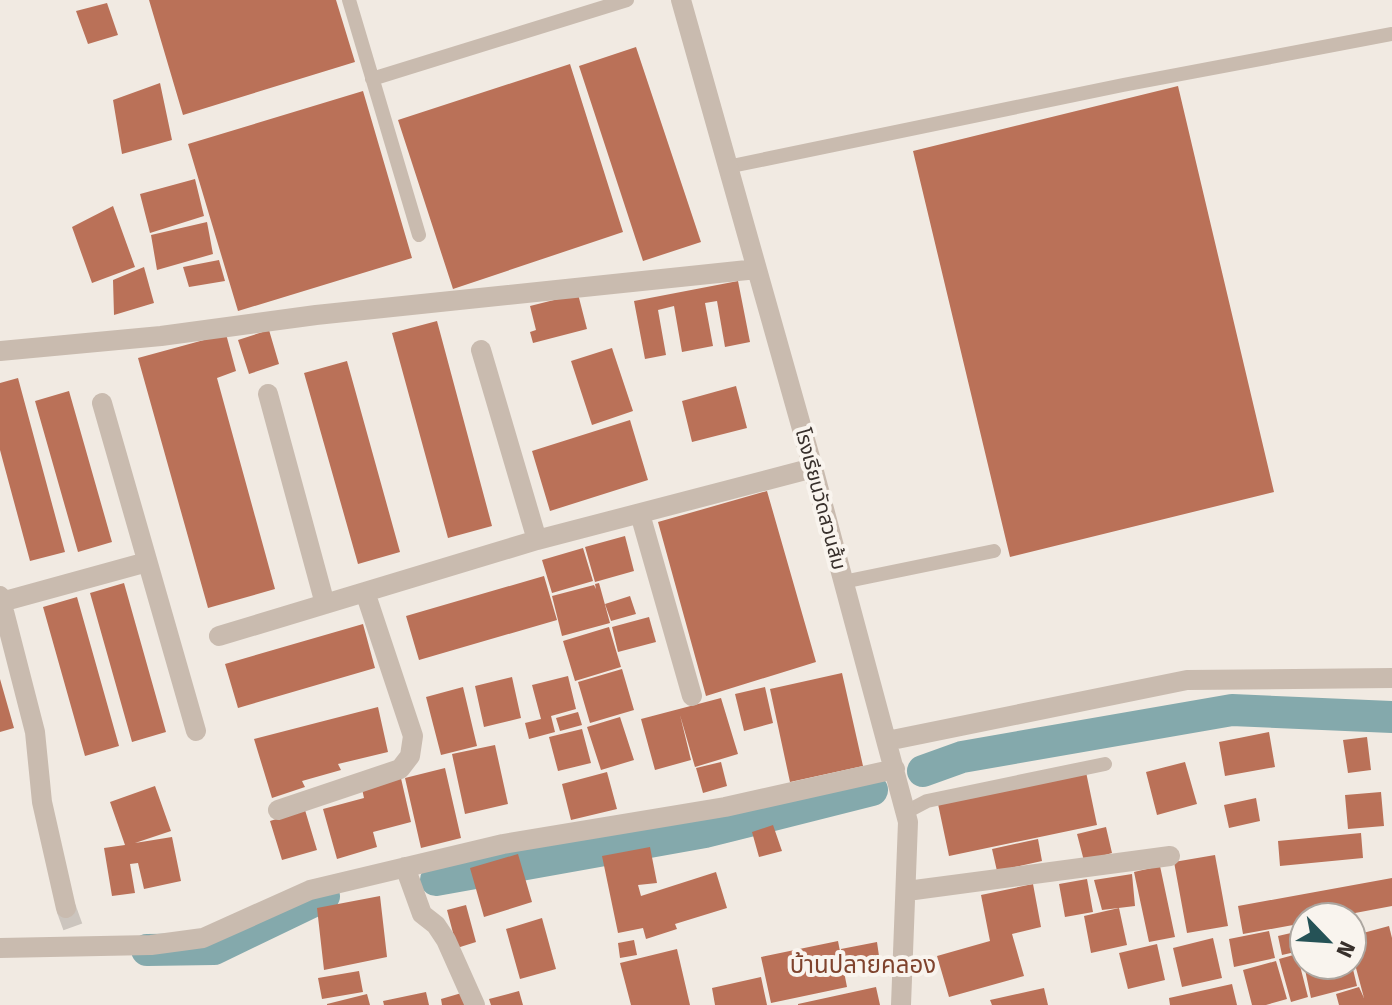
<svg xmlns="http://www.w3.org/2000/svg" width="1392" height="1005" viewBox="0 0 1392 1005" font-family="'Fira Sans','Noto Sans Thai',sans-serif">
  <rect width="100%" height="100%" fill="#f1eae2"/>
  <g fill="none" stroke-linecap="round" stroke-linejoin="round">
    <!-- canal -->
    <path stroke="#84a9ac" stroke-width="32" d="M923,771L962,757L1232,710L1392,717
      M436,880L705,832L872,790
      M147,950L214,949L324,896"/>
  </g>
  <!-- building -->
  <path fill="#ba7158" d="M149,0H336L355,62L183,115Z
    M107,3L118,35L88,44L76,11Z
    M636,47L701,242L643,261L579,66Z
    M570,64L623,232L453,289L398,120Z
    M160,83L172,140L122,154L113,100Z
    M1178,86L1274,492L1010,557L913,151Z
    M363,91L412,258L238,311L188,144Z
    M195,179L204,216L150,233L140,194Z
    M113,206L135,267L92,283L72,227Z
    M207,222L213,254L157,270L151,235Z
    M219,260L225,281L189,287L183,267Z
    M144,267L154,303L114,315L113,280Z
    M738,281L750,342L725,347L717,301L705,303L713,346L682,352L674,306L658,310L666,355L645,359L634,301Z
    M578,294L587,329L533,343L530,332L536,330L530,306Z
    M437,321L492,526L448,538L392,333Z
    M269,330L279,364L249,374L238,340Z
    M226,334L236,371L217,378L275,589L208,608L138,358Z
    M612,348L633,411L592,425L571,361Z
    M347,361L400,552L358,564L304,373Z
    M18,378L65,552L30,561L0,450V383Z
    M736,386L747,428L692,442L682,401Z
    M69,391L112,542L78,552L35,401Z
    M630,420L648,480L550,511L532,451Z
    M767,491L816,662L706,696L658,522Z
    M625,536L634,571L595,582L585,547Z
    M583,548L593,581L552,593L542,560Z
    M544,576L557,620L419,660L406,616Z
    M124,583L166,732L132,742L90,593Z
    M599,583L610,623L562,636L552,596L594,585L596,589L595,584Z
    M630,596L636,614L611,621L605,604Z
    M77,597L119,746L85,756L43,607Z
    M649,617L656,642L618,652L612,627Z
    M363,624L375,668L238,708L225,664Z
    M609,627L621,667L575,681L563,641Z
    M622,669L634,710L590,723L578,682Z
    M842,673L863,766L790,782L770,689Z
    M568,676L576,709L551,716L555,732L529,739L525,723L541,719L532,685Z
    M512,677L521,718L484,727L475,686Z
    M0,679L14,728L0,732Z
    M463,687L477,746L441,755L426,697Z
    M765,687L773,723L744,731L735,694Z
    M721,698L738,754L695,767L680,715L691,760L655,770L641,719Z
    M378,707L388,752L338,764L341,770L302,781L305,787L272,798L254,739Z
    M578,712L582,725L560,731L556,718Z
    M620,717L634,760L601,770L587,727Z
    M582,729L591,763L558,771L549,737Z
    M1269,732L1275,767L1225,776L1219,742Z
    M1367,737L1371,770L1348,773L1343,740Z
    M495,745L508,804L465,814L452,754Z
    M721,762L727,786L703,793L696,768Z
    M1185,762L1197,804L1157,815L1146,772Z
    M445,768L461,838L421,848L405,778Z
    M607,772L617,809L571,820L562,784Z
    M1086,772L1097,825L949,856L938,804Z
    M400,774L411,822L373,832L377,847L337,859L323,809L364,798L361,784Z
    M155,786L171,831L135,843L172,837L181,881L144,889L138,863L130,864L135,893L112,896L104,848L125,845L110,802Z
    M1381,792L1384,826L1348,829L1345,795Z
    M1256,798L1260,821L1229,828L1224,805Z
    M305,810L317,850L282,860L270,821Z
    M773,825L782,851L759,857L752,832Z
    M1106,827L1112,853L1084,861L1077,834Z
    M1361,833L1363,858L1280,866L1278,841Z
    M1038,839L1042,861L997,871L992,849Z
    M650,847L657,883L638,885L641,896L716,872L727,908L675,924L677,929L646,939L643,928L618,933L602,856Z
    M518,854L532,902L484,917L470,868Z
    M1215,855L1228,926L1187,933L1174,862Z
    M1160,866L1175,937L1149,942L1134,872Z
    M1132,874L1135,906L1102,910L1094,880Z
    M1392,878V906L1334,917H1304V923L1243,934L1238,906Z
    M1087,879L1093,912L1065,917L1059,884Z
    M1033,884L1041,927L1012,934L1024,976L949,997L937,956L990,941L981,895Z
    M380,896L387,957L324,970L317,908Z
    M466,905L476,942L457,948L447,910Z
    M1119,908L1127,945L1091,953L1084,916Z
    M542,918L556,969L520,979L506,929Z
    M1389,926L1392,938V1005H1339L1336,994L1359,987L1364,998L1352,953V936Z
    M1304,930V950L1282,955L1278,936Z
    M1269,931L1275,958L1234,967L1229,939Z
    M1213,938L1222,978L1182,987L1173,948Z
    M634,940L637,955L620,958L618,943Z
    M838,941L847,987L771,1003L761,957Z
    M877,942L880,963L844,969L841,949Z
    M1157,944L1165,980L1128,989L1119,953Z
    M677,949L690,1005H631L620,963Z
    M1297,954L1308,997L1291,1002L1279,959Z
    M1276,961L1287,999L1266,1005H1252L1243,970Z
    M1304,965H1352L1357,986L1311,998Z
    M359,971L363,992L322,999L318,978Z
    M761,977L767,1005H715L712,988Z
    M1232,984L1237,1005H1170L1169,998Z
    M876,987L880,1005H798V1004Z
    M1044,988L1048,1005H992L990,1000Z
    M519,991L523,1005H491L489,999Z
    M426,992L429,1005H384L383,1001Z
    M465,992L469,1005H442L441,999Z
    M367,994L370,1005H327V1004Z"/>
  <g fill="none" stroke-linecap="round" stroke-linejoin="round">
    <!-- street-tunnel -->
    <path stroke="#ccc5be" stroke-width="20" stroke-dasharray="20 10" stroke-linecap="butt" d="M66,908L74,930"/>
    <!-- lane -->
    <path stroke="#c9bbaf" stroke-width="14" d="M349,0L419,235
      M372,79L627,0
      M727,167L1123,85L1392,34
      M843,582L994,551
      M906,812L927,801L1105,764"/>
    <!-- street -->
    <path stroke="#c9bbaf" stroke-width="20" d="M681,0L813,468L908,822L901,1005
      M481,350L537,540
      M0,351L161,336L316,315L757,269
      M268,394L325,604
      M102,403L196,731
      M640,514L692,696
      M0,596L35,732L42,802L66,908
      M1,602L147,562
      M219,636L537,540L813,468
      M887,741L1187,680L1392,678
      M278,810L400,769L410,756L413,736L365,592
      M405,867L422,914L436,925L446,940L475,1005
      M907,891L1170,856
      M0,948L151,945L203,938L310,890L503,844L725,807L895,769"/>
  </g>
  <g text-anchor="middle" stroke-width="8" stroke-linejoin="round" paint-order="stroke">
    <!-- street labels -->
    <g font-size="20" fill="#38302c" stroke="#f9f4ee">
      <text transform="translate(821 499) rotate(75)" y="7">โรงเรียนวัดสวนส้ม</text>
    </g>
    <!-- quarter labels -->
    <g font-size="24" fill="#7f432d" stroke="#f9f4ee">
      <text x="863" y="973">บ้านปลายคลอง</text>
    </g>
  </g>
  <!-- north arrow -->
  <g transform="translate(1328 941) rotate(115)"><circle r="38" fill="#f9f4ee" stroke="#aca6a0" stroke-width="2"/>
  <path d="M0-6L14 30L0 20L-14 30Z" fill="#255256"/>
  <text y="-12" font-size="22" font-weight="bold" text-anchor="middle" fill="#38302c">N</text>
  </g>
</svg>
